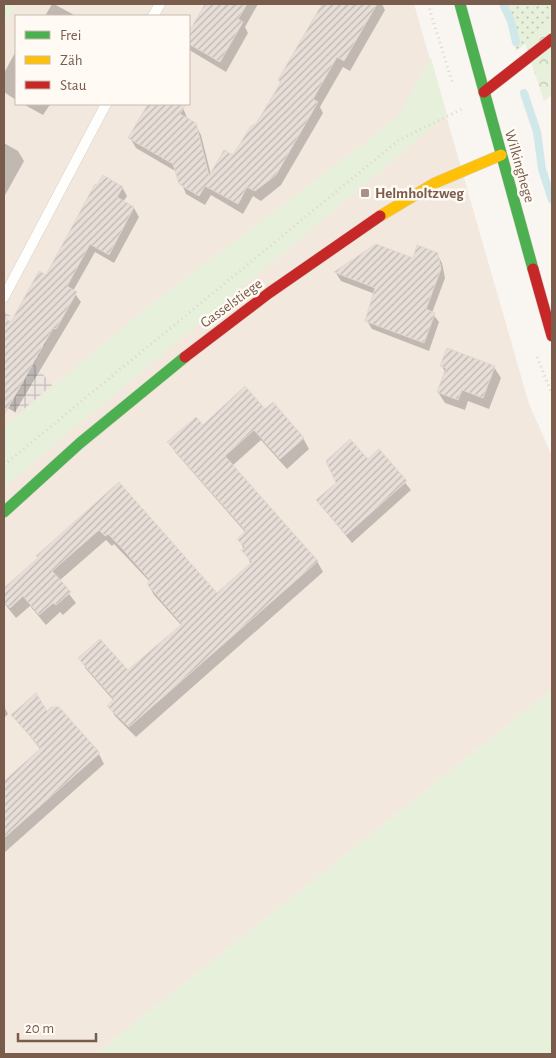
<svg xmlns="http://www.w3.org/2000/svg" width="556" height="1058" viewBox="0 0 556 1058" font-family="'Alegreya Sans',sans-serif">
  <defs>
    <pattern id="industrial-grid" width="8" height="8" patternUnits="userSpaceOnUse" patternTransform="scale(1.25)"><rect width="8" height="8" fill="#ede5e0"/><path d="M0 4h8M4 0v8" fill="none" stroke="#c5bdb8"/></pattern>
    <pattern id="forest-crowns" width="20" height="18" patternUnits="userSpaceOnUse" patternTransform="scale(1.25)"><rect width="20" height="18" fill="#e7f0db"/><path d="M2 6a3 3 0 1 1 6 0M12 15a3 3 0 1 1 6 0" fill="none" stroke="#c0c6b4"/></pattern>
    <pattern id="park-dots" width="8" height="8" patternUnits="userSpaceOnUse" patternTransform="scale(1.25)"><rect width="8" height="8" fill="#e7f0db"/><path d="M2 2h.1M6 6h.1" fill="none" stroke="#c0c6b4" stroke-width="1.8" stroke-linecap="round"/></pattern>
    <pattern id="building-hatch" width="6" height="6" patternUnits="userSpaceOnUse" patternTransform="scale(1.25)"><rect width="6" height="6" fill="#e6ded7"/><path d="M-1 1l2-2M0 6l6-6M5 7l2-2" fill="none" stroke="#bfb7b1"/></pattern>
  </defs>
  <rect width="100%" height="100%" fill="#f9f5f0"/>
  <!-- residential -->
  <path fill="#f2e8de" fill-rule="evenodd" d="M4,4H414L529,404L552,456V690L96,1054H4ZM16,16H189V104H16Z"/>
  <!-- industrial -->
  <path fill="url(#industrial-grid)" d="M4,312L49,338L34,364L52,385L18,414L4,406Z"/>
  <!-- grass -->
  <path fill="#e7f0db" d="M4,4H16L4,25Z
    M431,58L447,115L4,487V427L148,307L397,118Z
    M552,690V1054H96Z"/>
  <!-- forest -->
  <path fill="url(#forest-crowns)" d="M512,4H552V95L544,101Z"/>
  <!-- park -->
  <path fill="url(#park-dots)" d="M503,4H552V22L516,51Z"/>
  <!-- shadow -->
  <path fill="#0003" d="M52,4H54L76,16H45Z
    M206,4H258L245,27L248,33L226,72L191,51L189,48V34Z
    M324,4H382L385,10L350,71L343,67L320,107L323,113L281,185L261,201L253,196L243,214L211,195L205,205L186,194L177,172L136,148L130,138L149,104H175L183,108L188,120L195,124L201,135L211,175L234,157L257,125L281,84L279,80Z
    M16,51V100L4,92V73Z
    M23,104H54L49,106L43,115Z
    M4,143L18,151L24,161L4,197Z
    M122,187L127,196L123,202L134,208L139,217L114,263L95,252L73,291L81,302L15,412L4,406V324L6,321L11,324L47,276Z
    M437,254L442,263L445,278L432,313L439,322L429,351L372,329L367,321L375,294L341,281L336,273Z
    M442,366L494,367L501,378L489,409L468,401L465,410L445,403L438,392L445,372Z
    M265,411L303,438L309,449L287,469L261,440L232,466L317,561L323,572L136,737L115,716L109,706L114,701L86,669L80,658L128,672L182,626L154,595L148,584L150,582L114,544L112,546L106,540L59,581L76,603L63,615L60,612L46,625L30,606L16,618L4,603V590L119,484L217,595L251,564L239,539L246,533L175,452L169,442L203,427Z
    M379,451L411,490L352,543L317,501Z
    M4,706L8,714L4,718Z
    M46,713L99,754L104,764L4,853V795L6,797L41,750L13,715Z"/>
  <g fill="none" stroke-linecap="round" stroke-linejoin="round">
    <!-- stream -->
    <path stroke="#d0e8ea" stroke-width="8" d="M503,4L511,21L516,42
      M524,93L537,132L542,169L552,200"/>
  </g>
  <!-- building -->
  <path fill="url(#building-hatch)" stroke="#e2d8d2" d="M205,4H247L238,19L243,22L220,62L189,44V32Z
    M322,4H377L344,61L337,57L313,99L318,102L276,175L255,191L247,187L238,204L205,186L199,196L179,184L173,164L128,138L148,104H186L180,114L196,123L209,176L224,150L233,155L251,126L256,124L281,82L278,80Z
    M103,175L123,187L117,197L134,207L109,255L90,244L67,286L77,292L56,329L53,328L4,415V318L11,322L39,271L46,275L95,184L97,185Z
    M376,244L413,258L417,245L438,253L441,269L426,309L435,313L424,343L365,321L375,288L334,272Z
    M447,348L495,366L483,398L462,390L458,400L437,392L446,368L440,366Z
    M245,386L265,409L273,402L304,438L280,459L254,430L225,456L318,561L129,727L107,706L114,699L78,658L100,639L128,670L182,624L147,584L150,580L121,547L108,534L105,536L99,530L52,571L71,592L56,605L53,603L39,615L23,596L10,608L4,602V588L38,558L36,556L119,482L217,593L252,562L241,550L245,547L237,539L246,531L167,442L196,417L203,425Z
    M350,439L368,459L379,449L407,481L346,535L316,500L336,483L326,461Z
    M36,693L47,711L51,707H59L100,753L4,838V781L41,748L11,715Z"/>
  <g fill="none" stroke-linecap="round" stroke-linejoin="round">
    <!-- lane casing -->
    <g stroke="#d7d1cb" stroke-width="11">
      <path id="lane" d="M153,16L160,4
        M4,297L106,104"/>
    </g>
    <!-- fast casing -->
    <g stroke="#d9d2cb" stroke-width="12">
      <path id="fast" d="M460,4L533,269
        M4,512L80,443L185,357"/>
    </g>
    <!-- slow casing -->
    <g stroke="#d9d2cb" stroke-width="12">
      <path id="slow" d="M380,216L435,183L501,155"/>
    </g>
    <!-- jam casing -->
    <g stroke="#d9d2cb" stroke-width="12">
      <path id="jam" d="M484,92L552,39
        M533,269L552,336
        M185,357L269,293L380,216"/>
    </g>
    <!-- path -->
    <path stroke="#dcd5d0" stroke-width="3" stroke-dasharray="1 4" stroke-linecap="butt" d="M428,4L452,82
      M537,357L552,394
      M4,465L399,140L462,109"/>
    <!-- lane -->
    <use href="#lane" stroke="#fefefd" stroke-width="10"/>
    <!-- fast -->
    <use href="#fast" stroke="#4caf50" stroke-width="11"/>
    <!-- slow -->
    <use href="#slow" stroke="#ffc107" stroke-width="11"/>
    <!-- jam -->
    <use href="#jam" stroke="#c62828" stroke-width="11"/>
  </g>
  <!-- markers -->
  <rect fill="#a69286" stroke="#fffaf3" stroke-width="2" x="360" y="188" width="10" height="10" rx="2.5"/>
  <g text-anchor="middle" stroke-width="5" stroke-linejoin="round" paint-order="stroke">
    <!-- street labels -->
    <g font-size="15" fill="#7a5c4d" stroke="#fffaf3">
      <text transform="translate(520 166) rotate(74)" y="5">Wilkinghege</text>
      <text transform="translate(231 303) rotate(-36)" y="5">Gasselstiege</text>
    </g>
    <!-- poi labels -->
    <g font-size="15" font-weight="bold" fill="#7a5c4d" stroke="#fffaf3" text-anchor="start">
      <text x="375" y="198">Helmholtzweg</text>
    </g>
  </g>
  <!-- border -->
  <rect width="556" height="1058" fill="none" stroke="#7a5c4d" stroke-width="10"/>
  <!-- legend -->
  <rect x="15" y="15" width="175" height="90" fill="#fffaf3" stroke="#cabbb1"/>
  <rect x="25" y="31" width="25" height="8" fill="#4caf50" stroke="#cabbb1"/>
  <text x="60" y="40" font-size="15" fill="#7a5c4d">Frei</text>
  <rect x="25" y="56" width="25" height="8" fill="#ffc107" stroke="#cabbb1"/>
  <text x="60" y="65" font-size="15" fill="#7a5c4d">Zäh</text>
  <rect x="25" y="81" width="25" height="8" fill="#c62828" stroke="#cabbb1"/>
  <text x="60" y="90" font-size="15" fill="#7a5c4d">Stau</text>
  <!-- scale -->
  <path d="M18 1033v8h78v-8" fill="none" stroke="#7a5c4d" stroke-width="2.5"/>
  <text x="25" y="1033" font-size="15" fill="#7a5c4d" stroke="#fffaf3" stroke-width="4" paint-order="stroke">20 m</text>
</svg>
